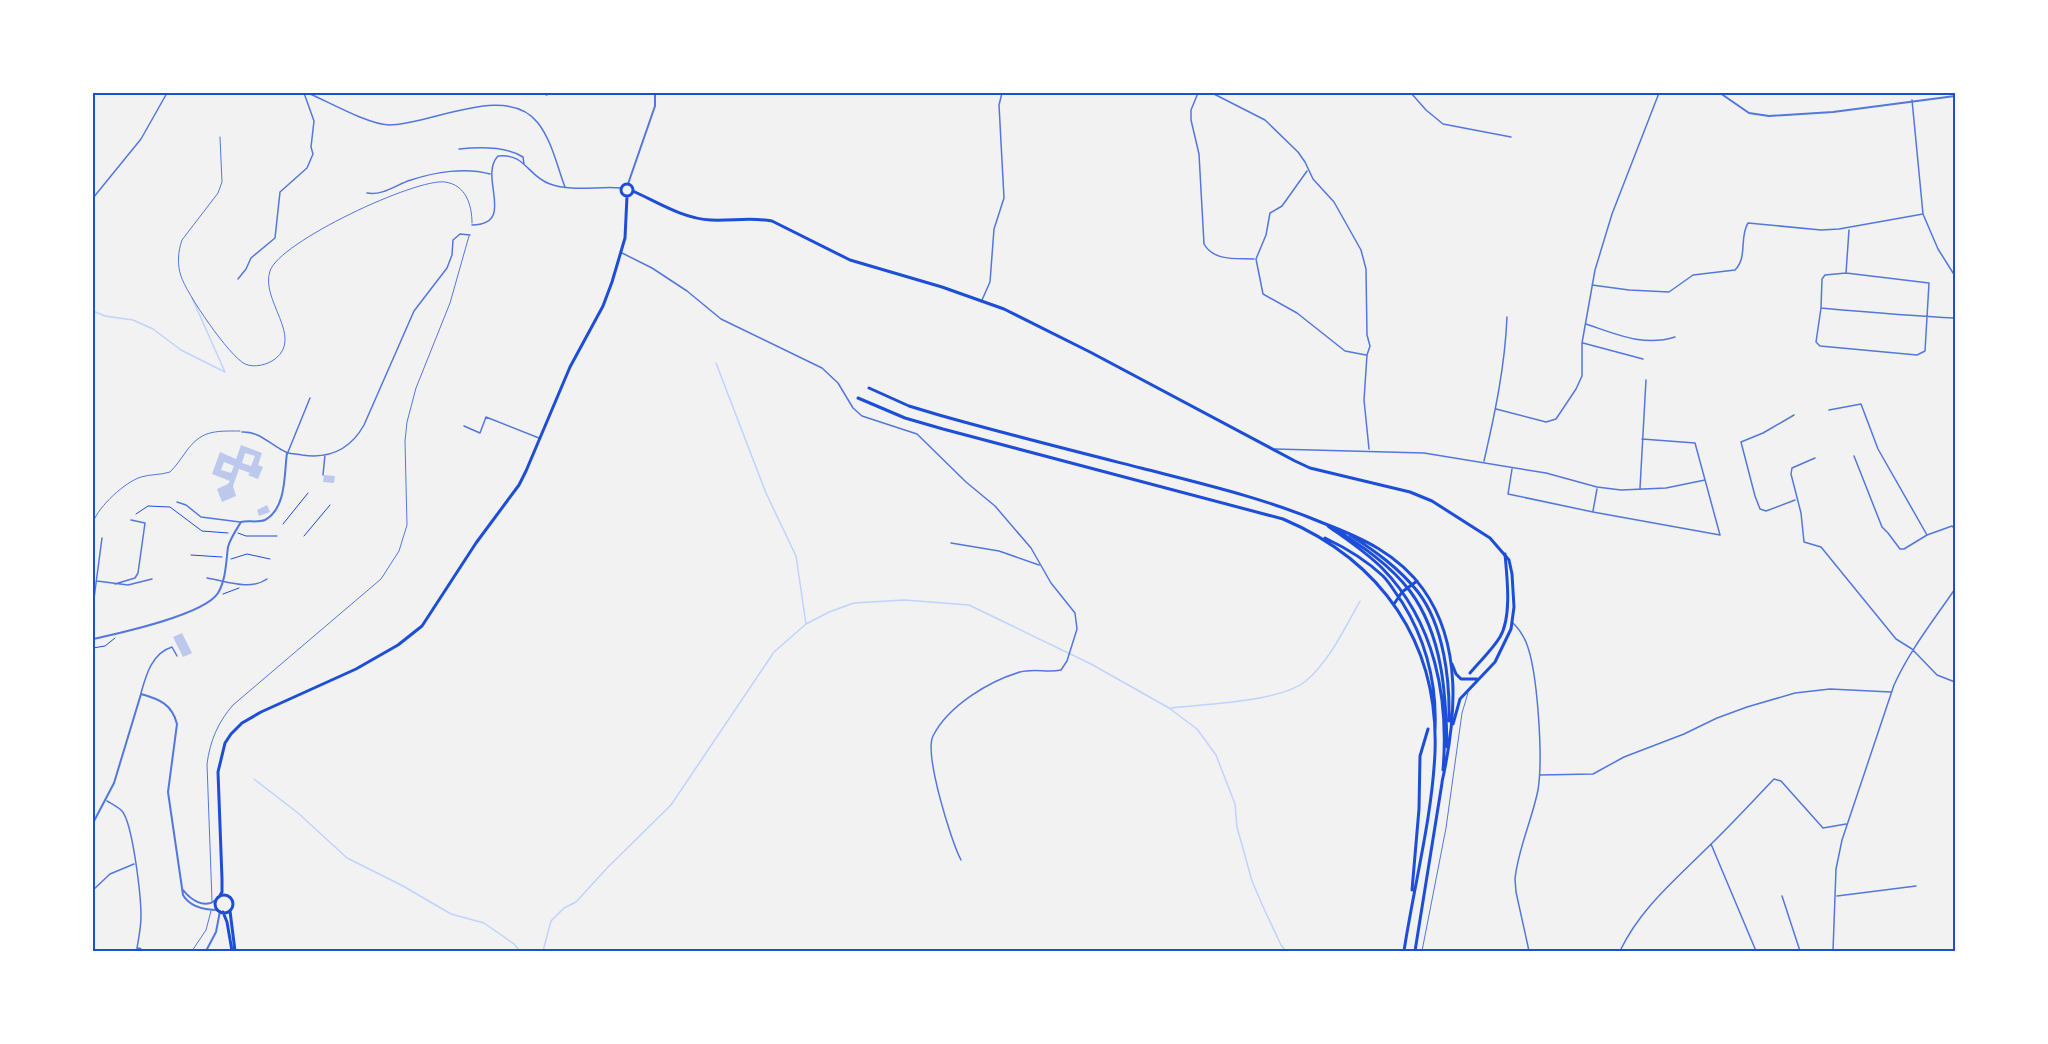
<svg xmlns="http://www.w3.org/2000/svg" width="2048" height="1044" viewBox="0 0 2048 1044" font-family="Overpass,sans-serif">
  <rect width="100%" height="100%" fill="#f2f2f2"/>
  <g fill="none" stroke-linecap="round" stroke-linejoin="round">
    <!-- stream -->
    <path stroke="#bfd3fe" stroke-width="1.5" d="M93,311L105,316L133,320L153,329L181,350L225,372L192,298
      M716,363L766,493L796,556L806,624
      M1171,708C1206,704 1280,702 1306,681C1330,660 1345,628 1360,601
      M254,779L298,813L347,858L403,886L451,914L484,923L514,944L520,951
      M543,951L551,921L564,908L576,902L608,867L671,805L774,652L806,624L829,612L854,603L904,600L969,605L1091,664L1169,708L1197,729L1216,755L1235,804L1237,827L1252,881L1265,911L1281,945L1286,951"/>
  </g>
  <!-- building -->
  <path fill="#bdc9ec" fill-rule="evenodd" d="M241,445L262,453L258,465L263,467L258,479L248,475L250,473L239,469L233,486L236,496L222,502L217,489L228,484L230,481L212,474L220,452L236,459ZM245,453L255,456L251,466L242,463ZM224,462L234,466L231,473L221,470Z
    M324,475L335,476L334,483L323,482Z
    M267,505L270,512L259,516L257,510Z
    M182,633L192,653L183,657L173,637Z"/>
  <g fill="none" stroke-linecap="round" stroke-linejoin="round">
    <!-- path -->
    <path stroke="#1d4ed8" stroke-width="1" d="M136,514L148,506L170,507L202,531L228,533
      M283,524L308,493
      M238,533L246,536H277
      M304,536L330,505
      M191,555L222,557
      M231,559L247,554L270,559
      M223,594L239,588
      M93,648L105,646L115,638"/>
    <!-- service -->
    <path stroke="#5277de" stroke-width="1" d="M220,137L222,182L218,193L182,240C178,251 177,265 181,276C186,293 229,356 245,364C254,368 267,365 275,359C304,337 260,300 270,271C279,242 416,178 445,182C466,185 472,205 472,223
      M93,522C99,506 125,482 141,477C151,474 161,475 170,472C176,466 180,460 185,453C201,430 214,431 240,431
      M212,901L207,764C210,741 218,722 233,705L381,579L399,551L407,525L405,441L407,422L416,388L450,303L469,236
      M192,951L206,930L211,911
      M1422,951L1446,828L1462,713L1468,693"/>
    <!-- minor -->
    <path stroke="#5277de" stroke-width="1.5" d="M308,93C329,102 367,124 389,125C430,125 507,82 538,123C552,141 557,166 565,187
      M542,93L547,95
      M1198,93L1191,110V120L1199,154L1204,244C1214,262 1238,258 1254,259
      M1212,93L1265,120L1298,152L1305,162L1313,179L1334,202L1361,250L1366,269L1367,335L1370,346L1367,355L1364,400L1369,449
      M1411,93L1426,110L1443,124L1511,137
      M1912,100L1923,214L1938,249L1955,276
      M459,149C479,147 506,146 523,157L524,164
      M1307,171L1282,206L1270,213L1266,235L1256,259L1263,294L1297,313L1345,351L1366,355
      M367,193C383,196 397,184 411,180C435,172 466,167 490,174
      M93,198L141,139L167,93
      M472,225C517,224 478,177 498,156C526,153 527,176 550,184C571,192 599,186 621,188
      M622,253L652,268L687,291L721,319L822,368L838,383L853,408L862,416L917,434L966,482L995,506L1031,548L1051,583L1075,613L1077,629L1067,661L1061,670C1048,673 1034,668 1020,672C989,681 948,706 933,736C924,754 951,841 961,860
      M1846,273L1849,230
      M238,279L246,269L251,258L275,238L280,192L307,168L313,154L311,147L314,121L304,93
      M1592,285L1629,290L1669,292L1693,275L1735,270C1748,257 1739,237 1748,223L1821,230L1839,229L1923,214
      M982,300L990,282L994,229L1004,198L999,105L1002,93
      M1821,308L1822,279L1825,275L1846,273L1929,283L1925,351L1917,355L1820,346L1816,342L1821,308C1865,312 1910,316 1955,318
      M1586,324C1616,334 1644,347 1675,337
      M1583,343L1643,359
      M1496,409L1546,422L1556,419L1576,389L1582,376V343L1595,270L1612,214L1659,93
      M1829,410L1861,404L1878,449L1927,535
      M1794,415L1763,433L1741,442L1755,496L1760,509L1766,511L1795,500
      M464,426L480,433L486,417L539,438
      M242,432C261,431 272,447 288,453C292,454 298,454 302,455C329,459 350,450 364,425L414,311L447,268L452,255L453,240L460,234L470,235
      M1275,449L1424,453L1546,473L1597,487L1621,490L1666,488L1705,480
      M288,452L310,398
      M1854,456L1882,527L1888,533L1900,549H1904L1927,535L1952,526L1955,529
      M1815,458L1792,468L1791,474L1801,513L1804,542L1821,547L1896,639L1912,649L1937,675L1955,682
      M1484,461C1495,413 1505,366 1507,317
      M1512,469L1508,494L1593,512L1720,535L1695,443L1642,439
      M323,475L325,455
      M1640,488L1646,380
      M177,502L186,505L201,517L240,522
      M1593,511L1597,489
      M951,543L999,551L1039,565
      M207,578C226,581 250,591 267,579
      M97,581L128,585L152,579
      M115,584L135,578L138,573L145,523L131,520
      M93,606L102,538
      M1513,623C1519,629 1523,635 1526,642C1538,671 1543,759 1538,790C1532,820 1518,849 1515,879L1516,892L1529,951
      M141,693C146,675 152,653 172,647L177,656
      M1540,775L1593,774L1624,757L1684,734L1717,718L1747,707L1795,693L1830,689L1891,692
      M107,801C112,804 118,807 122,811C133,824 141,897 141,916C141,927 139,937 137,948
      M1711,844L1756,951
      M93,890L110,874L134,864
      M1782,896L1800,951
      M1837,896L1916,886
      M134,951L139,948L144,951
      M1620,951C1640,909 1674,881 1706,849C1729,827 1751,803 1774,779L1781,781L1823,828L1846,824
      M1833,951L1836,869L1842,840L1894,685C1910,650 1933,621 1955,589"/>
    <!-- tertiary -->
    <path stroke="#5277de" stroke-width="2" d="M1720,93L1749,113L1769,116L1833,112L1955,96
      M628,184L655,106V93
      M93,639C120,633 204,615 218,593C226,580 226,562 228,547C230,539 236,530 241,522C248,520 257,523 265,520C287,508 284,473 287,453
      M93,823L114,783L141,694C159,699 172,704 177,724L168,792L183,895C190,907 204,910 218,910
      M183,890C191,900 204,909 216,900
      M206,951L216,932L220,911"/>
    <!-- primary -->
    <path stroke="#1d4ed8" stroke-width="3" d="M621 190a6 6 0 1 1 12 0a6 6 0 1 1-12 0Z
      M633,191C657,202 684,219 711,220C732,221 751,217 772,221L850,260L942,287L1004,309L1090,352L1295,461L1310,468L1410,492L1432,501L1490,538L1509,560L1512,574L1514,607L1511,629L1495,662L1460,699L1453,724
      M1452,664L1456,674L1461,679H1477
      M215 904a9 9 0 1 1 18 0a9 9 0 1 1-18 0Z
      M219,897L222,892V879L218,772L225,743L231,734L242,723L261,712L356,669L398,645L422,626L476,543L519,485L526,471L570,367L603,306L612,282L625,238L627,196
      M230,911L235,951
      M223,912L227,922L232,951"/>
    <!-- trunk -->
    <path stroke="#1d4ed8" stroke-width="3" d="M869,388L909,406L939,415C1006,434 1074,451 1141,468C1203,484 1264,498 1323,523C1362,538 1398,554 1423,589C1463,645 1456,719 1442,782
      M858,398L905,418L943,429L1283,519C1382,561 1439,643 1435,752C1432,819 1414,885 1404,951
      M1328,526C1346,539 1366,552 1382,568C1435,622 1449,698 1443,770
      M1335,529C1362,546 1390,565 1410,591C1443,636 1446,694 1447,747
      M1350,535C1375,551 1399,568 1418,592C1444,626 1450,680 1449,721
      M1325,538C1346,548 1366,560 1383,576C1390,583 1396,594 1402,602C1427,642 1437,684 1435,730
      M1394,604L1402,592L1417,581
      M1470,673C1480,661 1492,650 1500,637C1512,617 1507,577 1505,554
      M1412,890L1419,809L1420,756L1428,729
      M1415,951L1442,783"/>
  </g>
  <!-- border -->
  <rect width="2048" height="1044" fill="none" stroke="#ffffff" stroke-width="189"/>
  <rect x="94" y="94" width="1860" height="856" fill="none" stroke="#1d4ed8" stroke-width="2"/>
</svg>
